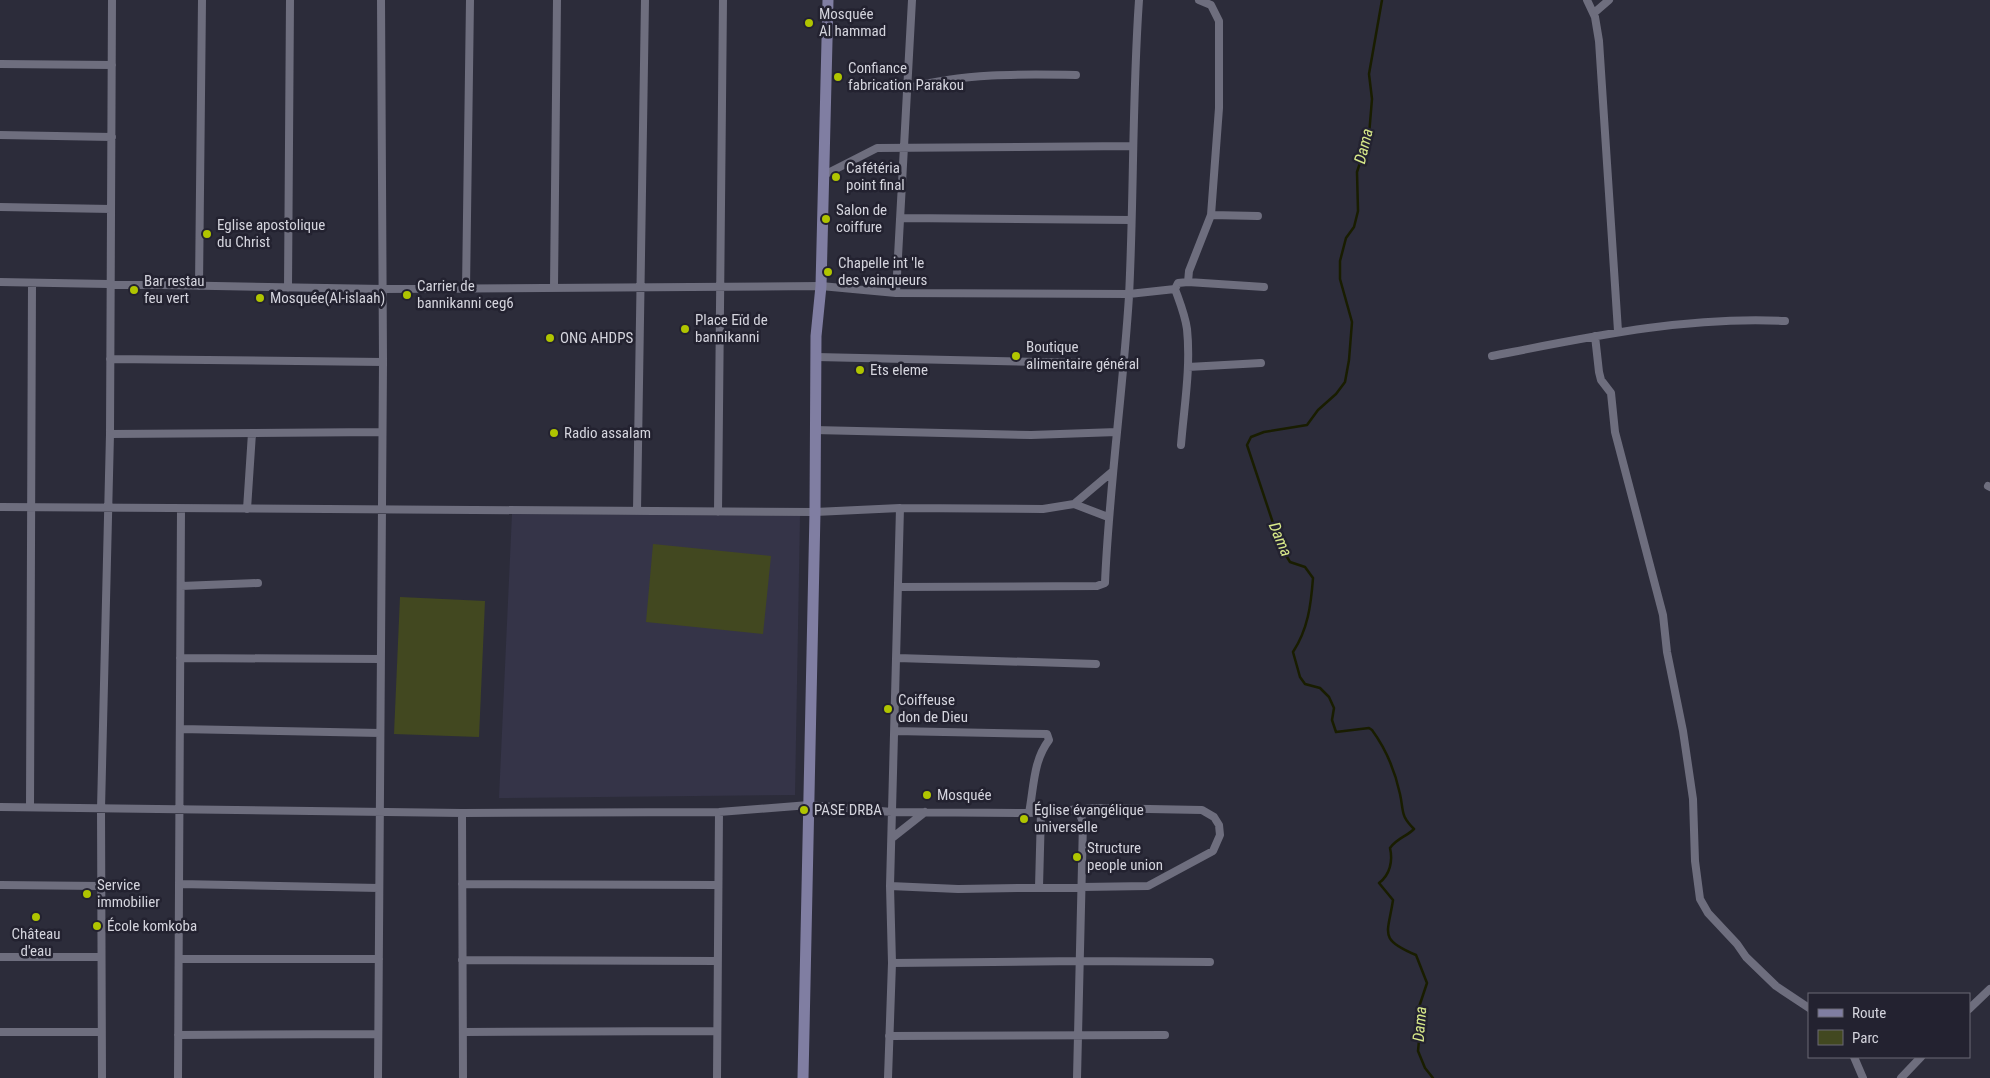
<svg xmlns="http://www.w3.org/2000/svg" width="1990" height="1078" viewBox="0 0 1990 1078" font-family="'Roboto Condensed',sans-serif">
  <rect width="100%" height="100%" fill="#2c2c3a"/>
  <!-- built -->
  <path fill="#353448" d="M512,514L800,516L795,795L499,798Z"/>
  <!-- green -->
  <path fill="#424820" d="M653,544L771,556L763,634L646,622Z
    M400,597L485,601L479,737L394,734Z"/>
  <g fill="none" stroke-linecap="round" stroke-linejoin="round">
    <!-- stream -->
    <path stroke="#191d00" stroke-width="2.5" d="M1382,0L1369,74L1372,99L1369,135L1357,172L1358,211L1354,227L1346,238L1340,261V279L1352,322L1349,360L1345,382L1336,394L1318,410L1307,425L1264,432L1251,437L1247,445L1281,547L1290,562L1305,567L1313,578C1311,605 1308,629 1293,652L1300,677L1305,684L1320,688L1329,697L1334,708L1332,720L1336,732L1369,728L1372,730C1386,749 1395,771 1400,794C1404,812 1400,815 1414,829C1406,837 1397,838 1390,848C1393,861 1390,875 1379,883L1393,900C1388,934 1378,939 1416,955L1427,983L1418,1010L1420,1030L1418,1051L1425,1068L1433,1078"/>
    <!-- street -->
    <path stroke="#6e6e7e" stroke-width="8" d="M1587,0L1595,17L1599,41L1618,331
      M1594,13L1609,0
      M0,64L112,65
      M909,88C962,73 1021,74 1076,75
      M0,135L112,137
      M824,175L877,148L1133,146
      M0,207L111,209
      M1211,215L1258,216
      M900,218L1131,220
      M0,282L383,289L821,286L896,293L1129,294L1175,289
      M1188,282L1189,271L1211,215L1219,108V21L1211,5L1199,0
      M199,286L202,0
      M554,287L557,0
      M288,288L290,0
      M466,289L470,0
      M1175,289C1180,303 1185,315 1187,329C1191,368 1184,407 1181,445
      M1175,289L1178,283L1188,282L1264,287
      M896,293L912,0
      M1595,336L1599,372L1601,380L1611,393L1615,432L1663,615L1667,652L1683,731L1693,799L1695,861L1700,899L1708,913L1737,944L1746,957L1776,986L1809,1008
      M1492,356C1589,337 1686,316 1785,321
      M816,357L1089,363
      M110,359L383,362
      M1188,367L1261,363
      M814,430L1031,435L1117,432
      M110,434L382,432
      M1988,486L1990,487
      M1074,504L1113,471
      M0,507L815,512L900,508L1043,509L1074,504L1108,517
      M247,509L252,433
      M637,511L645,0
      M718,512L723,0
      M181,586L258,583
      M898,587L1097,586L1105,583C1109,487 1123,392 1129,296C1134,197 1132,99 1139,0
      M180,658L381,659
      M897,658L1096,664
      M180,729L380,733
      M895,731L1047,734L1049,740C1033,761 1034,787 1029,813
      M0,807L462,813L719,812L809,805L892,812L1029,813L1096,808L1202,810L1214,817L1219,825L1220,835L1213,851L1148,886L958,889L890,886
      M30,807L32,283
      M462,813L463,1078
      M892,838L925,812
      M179,884L379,888
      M462,884L717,885
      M0,885L101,886
      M1039,887L1041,812
      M0,957H101
      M179,959H379
      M462,960L717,961
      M892,963L1081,961L1210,962
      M1969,1009L1990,989
      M0,1032H101
      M463,1032L716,1031
      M178,1035L378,1034
      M889,1036L1165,1035
      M1854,1057L1863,1078
      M102,1078L101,809L110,434L112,0
      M178,1078L181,509
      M378,1078L383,362L381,0
      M717,1078L719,812
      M888,1078L892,963L890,886L900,508
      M1077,1078L1083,822L1078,810
      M1901,1078L1921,1057"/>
    <!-- secondary -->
    <path stroke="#807ea2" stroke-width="11" d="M803,1078L815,512L816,336L821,286L828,0"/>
  </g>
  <!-- markers -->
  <g fill="#b0c500" stroke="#232230" stroke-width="2">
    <circle cx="809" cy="23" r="5"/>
    <circle cx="838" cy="77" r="5"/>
    <circle cx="836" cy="177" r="5"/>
    <circle cx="826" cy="219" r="5"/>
    <circle cx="207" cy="234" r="5"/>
    <circle cx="828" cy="272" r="5"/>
    <circle cx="134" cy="290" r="5"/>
    <circle cx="407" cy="295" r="5"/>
    <circle cx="260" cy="298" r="5"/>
    <circle cx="685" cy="329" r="5"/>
    <circle cx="550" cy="338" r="5"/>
    <circle cx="1016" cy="356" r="5"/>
    <circle cx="860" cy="370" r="5"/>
    <circle cx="554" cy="433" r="5"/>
    <circle cx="888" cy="709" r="5"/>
    <circle cx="927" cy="795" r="5"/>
    <circle cx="804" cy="810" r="5"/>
    <circle cx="1024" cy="819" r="5"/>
    <circle cx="1077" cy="857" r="5"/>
    <circle cx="87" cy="894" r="5"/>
    <circle cx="36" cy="917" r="5"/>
    <circle cx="97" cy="926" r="5"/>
  </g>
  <g text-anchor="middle" stroke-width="5" stroke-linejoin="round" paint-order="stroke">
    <!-- poi labels -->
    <g font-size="15" fill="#d4d4dd" stroke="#232230" text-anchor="start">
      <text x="819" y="19">Mosquée<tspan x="819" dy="17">Al hammad</tspan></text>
      <text x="848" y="73">Confiance<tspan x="848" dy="17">fabrication Parakou</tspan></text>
      <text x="846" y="173">Cafétéria<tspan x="846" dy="17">point final</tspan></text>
      <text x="836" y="215">Salon de<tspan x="836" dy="17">coiffure</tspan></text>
      <text x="217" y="230">Eglise apostolique<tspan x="217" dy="17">du Christ</tspan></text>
      <text x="838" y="268">Chapelle int 'le<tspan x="838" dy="17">des vainqueurs</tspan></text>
      <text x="144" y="286">Bar restau<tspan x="144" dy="17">feu vert</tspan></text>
      <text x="417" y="291">Carrier de<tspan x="417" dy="17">bannikanni ceg6</tspan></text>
      <text x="270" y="303">Mosquée(Al-islaah)</text>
      <text x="695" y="325">Place Eïd de<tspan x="695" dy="17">bannikanni</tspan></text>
      <text x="560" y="343">ONG AHDPS</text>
      <text x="1026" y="352">Boutique<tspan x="1026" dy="17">alimentaire général</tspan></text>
      <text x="870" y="375">Ets eleme</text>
      <text x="564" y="438">Radio assalam</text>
      <text x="898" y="705">Coiffeuse<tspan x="898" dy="17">don de Dieu</tspan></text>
      <text x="937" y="800">Mosquée</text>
      <text x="814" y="815">PASE DRBA</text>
      <text x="1034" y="815">Église évangélique<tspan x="1034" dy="17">universelle</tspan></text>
      <text x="1087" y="853">Structure<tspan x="1087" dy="17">people union</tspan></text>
      <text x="97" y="890">Service<tspan x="97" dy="17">immobilier</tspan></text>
      <text x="107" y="931">École komkoba</text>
      <text x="36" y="939" text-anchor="middle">Château<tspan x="36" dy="17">d'eau</tspan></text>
    </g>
    <!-- water labels -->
    <g font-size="16" font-style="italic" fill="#d8e989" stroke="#232230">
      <text transform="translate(1363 146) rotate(-77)" y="6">Dama</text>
      <text transform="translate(1281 539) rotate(67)" y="6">Dama</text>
      <text transform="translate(1419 1024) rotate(-86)" y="6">Dama</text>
    </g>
  </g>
  <!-- legend -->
  <rect x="1808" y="993" width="162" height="65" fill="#232230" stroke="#6a6975"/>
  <rect x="1818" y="1009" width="25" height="8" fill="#807ea2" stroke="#6a6975"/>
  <text x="1852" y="1018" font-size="15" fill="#d4d4dd">Route</text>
  <rect x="1818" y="1030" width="25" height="15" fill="#424820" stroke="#6a6975"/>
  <text x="1852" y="1043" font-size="15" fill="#d4d4dd">Parc</text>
</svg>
